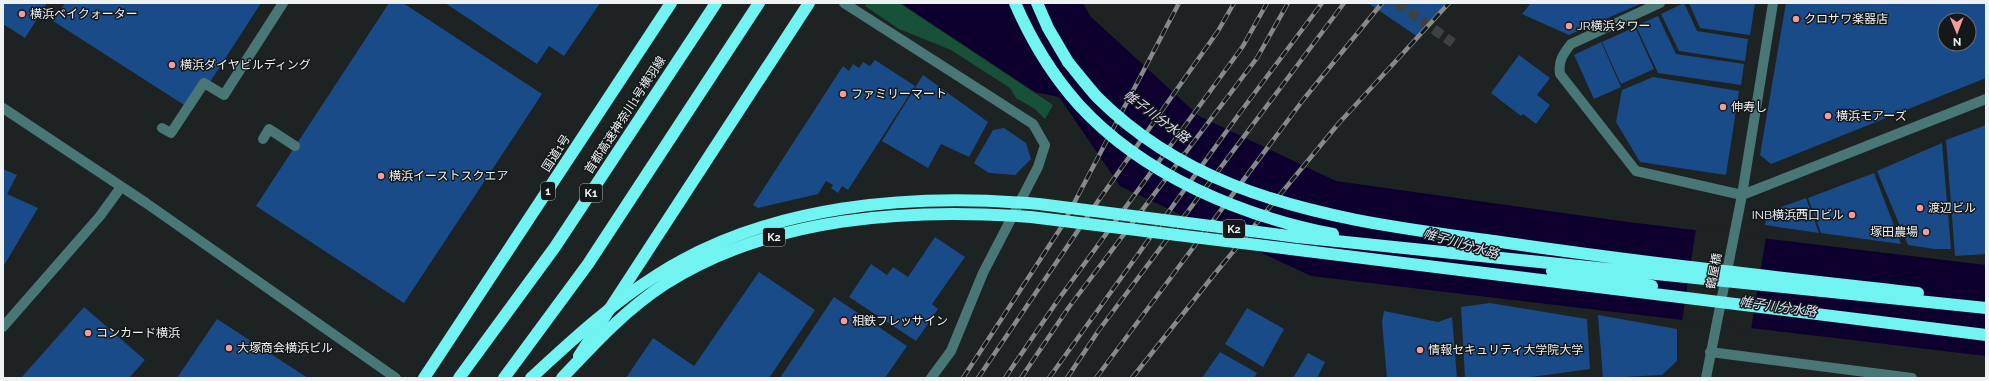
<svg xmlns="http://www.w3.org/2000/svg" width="1989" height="381" viewBox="0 0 1989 381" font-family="Raleway,'Noto Sans JP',sans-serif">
  <rect width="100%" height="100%" fill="#1d2223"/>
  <!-- green -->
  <path fill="#18513a" d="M867,3H899L1053,105L1045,119L1035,109L1016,98L1010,88L951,50L899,29L865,6Z"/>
  <!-- water -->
  <path fill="#0d002f" d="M901,3H1083L1090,16L1199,116L1336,181L1628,222L1986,265V356L1311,276L1120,186L1059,97L1035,92Z"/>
  <!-- pier -->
  <path fill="#1d2223" d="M1696,228L1766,237L1751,330L1682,321Z"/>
  <!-- building -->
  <path fill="#1a4b89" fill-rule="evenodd" d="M3,3H47L25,38L3,24Z
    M65,3H261L192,110L53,21Z
    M389,3H403L542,94L404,303L256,206Z
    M445,3H600L564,56L549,46L537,64Z
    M1368,3H1446L1418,37Z
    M1531,3H1642L1569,35L1522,14Z
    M1684,3L1697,31L1748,39L1745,61L1679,51L1661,14Z
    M1689,3H1755L1750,35L1700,28Z
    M1786,3H1986V78L1771,164L1760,155ZM1945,20H1969V44H1945Z
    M1658,16L1676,54L1744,64L1741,85L1658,73L1636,26Z
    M1635,27L1654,69L1621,84L1602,42Z
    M1601,42L1621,87L1594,99L1574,55Z
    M1519,55L1550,78L1537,95L1550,105L1536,124L1523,114L1521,116L1491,93Z
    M875,60L915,86L848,190L842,186L838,193L831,188L833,185L826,181L818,194L758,208L753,205L843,66L849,71L853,64L859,68L863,62L870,66Z
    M923,75L988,122L969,157L941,144L928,168L882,141Z
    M1653,77L1739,91L1726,175L1640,162L1616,122L1622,90Z
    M1986,125V254L1955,256L1946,140Z
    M1004,128L1026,143L1031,159L1015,175L989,173L974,163L993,130Z
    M1942,143L1951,249H1935L1908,245L1877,171Z
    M3,169L17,175L7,194L38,208L3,267Z
    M1874,173L1901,244L1821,233L1808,198Z
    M1806,198L1819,233L1765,225L1766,217L1773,210Z
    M935,237L965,257L932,304L938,309L916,341L849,297L871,264L887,275L893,267L908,277Z
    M759,272L815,310L769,378H626L653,338L694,366Z
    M834,297L907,346L885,378H780Z
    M1490,303L1587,319L1590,369L1524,378H1465L1461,307Z
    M84,307L145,360L129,378H21Z
    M1247,308L1284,329L1263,367L1225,344Z
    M1384,311L1438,322L1452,317L1457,378H1387L1382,322Z
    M1598,315L1677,329V361L1662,375L1603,378Z
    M217,319L308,378H177Z
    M1220,352L1257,373L1254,378H1202Z
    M1308,353L1325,362L1317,378H1293Z"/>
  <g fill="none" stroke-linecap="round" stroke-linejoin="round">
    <!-- minor-tunnel -->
    <path stroke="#3c4142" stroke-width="10" stroke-dasharray="10 5" stroke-linecap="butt" d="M1397,3L1453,43"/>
    <!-- minor -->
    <path stroke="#487776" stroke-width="10" d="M844,3L1033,124L1045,145L1038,167L983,273L951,351L931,378
      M1660,3L1571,44C1563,54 1558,61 1560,74L1636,171L1742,195L1986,99
      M3,108L146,203L396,378
      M162,128L171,133L204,83L224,95L283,3
      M263,139L269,129L295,146
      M3,327L100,216L121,187
      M1710,352L1912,378
      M1706,378L1742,195L1773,3"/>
    <!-- highway -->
    <path stroke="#70f3f1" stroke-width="12" d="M1037,3L1048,28L1068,62
      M579,356L809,3
      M424,378L671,3
      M459,378L555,247L716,3
      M504,378L588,264L759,3"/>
    <!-- rail casing -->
    <g stroke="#868a8b" stroke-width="4.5">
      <path id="rail" d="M963,378L1062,226L1179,3
        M978,378L1096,204L1218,31L1234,3
        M1005,378L1058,300L1243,46L1267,3
        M1021,378L1069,307L1257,58L1288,3
        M1049,378L1239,114L1322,3
        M1067,378L1099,330L1344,3
        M1096,378L1303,100L1382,3
        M1132,378L1213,276L1339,123L1449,3"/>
    </g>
    <!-- rail -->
    <use href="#rail" stroke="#14181a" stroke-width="3" stroke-dasharray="9" stroke-linecap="butt"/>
    <!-- highway-bridge -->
    <path stroke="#70f3f1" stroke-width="12" d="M1015,3C1031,40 1052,75 1079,105C1143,175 1241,216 1333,234
      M1068,62C1078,74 1087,86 1097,97C1135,135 1183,165 1233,185C1316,218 1406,229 1494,241C1635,262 1777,277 1918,293
      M1552,271L1652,286
      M531,378C570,342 611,304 657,275C768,204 911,193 1039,204L1297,237L1986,308
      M562,378C594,344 625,310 665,284C772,216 909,208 1031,217L1986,335"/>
  </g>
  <!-- markers -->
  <g fill="#f59b9a" stroke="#14181a" stroke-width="1.5">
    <circle cx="22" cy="14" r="4"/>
    <circle cx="1796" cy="19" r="4"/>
    <circle cx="1569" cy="26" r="4"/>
    <circle cx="172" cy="65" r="4"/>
    <circle cx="843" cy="94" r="4"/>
    <circle cx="1723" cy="107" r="4"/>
    <circle cx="1828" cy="116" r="4"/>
    <circle cx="381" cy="176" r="4"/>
    <circle cx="1920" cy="208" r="4"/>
    <circle cx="1852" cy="215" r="4"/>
    <circle cx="1926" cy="232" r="4"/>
    <circle cx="844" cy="321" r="4"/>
    <circle cx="88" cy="333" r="4"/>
    <circle cx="229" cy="348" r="4"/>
    <circle cx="1420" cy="350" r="4"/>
  </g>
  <g text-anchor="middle" stroke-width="3" stroke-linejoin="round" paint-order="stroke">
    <!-- shield labels -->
    <g fill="#14181a" stroke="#adb1b2" stroke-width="1">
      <rect x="541" y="182" width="14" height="18" rx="3"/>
      <rect x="580" y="184" width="22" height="18" rx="3"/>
      <rect x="1223" y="220" width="22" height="18" rx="3"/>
      <rect x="763" y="228" width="22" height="18" rx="3"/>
    </g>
    <g font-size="11" font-weight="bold" fill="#eff2f3">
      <text x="548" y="195">1</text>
      <text x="591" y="197">K1</text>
      <text x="1234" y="233">K2</text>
      <text x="774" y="241">K2</text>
    </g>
    <!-- poi labels -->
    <g font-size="12" fill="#eff2f3" stroke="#14181a" text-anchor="start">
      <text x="30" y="18">横浜ベイクォーター</text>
      <text x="1804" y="23">クロサワ楽器店</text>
      <text x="1577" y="30">JR横浜タワー</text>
      <text x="180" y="69">横浜ダイヤビルディング</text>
      <text x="851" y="98">ファミリーマート</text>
      <text x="1731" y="111">伸寿し</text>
      <text x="1836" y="120">横浜モアーズ</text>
      <text x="389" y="180">横浜イーストスクエア</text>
      <text x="1928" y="212">渡辺ビル</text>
      <text x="1844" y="219" text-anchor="end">INB横浜西口ビル</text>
      <text x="1918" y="236" text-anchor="end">塚田農場</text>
      <text x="852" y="325">相鉄フレッサイン</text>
      <text x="96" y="337">コンカード横浜</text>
      <text x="237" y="352">大塚商会横浜ビル</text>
      <text x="1428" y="354">情報セキュリティ大学院大学</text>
    </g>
    <!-- street labels -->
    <g font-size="12" fill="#eff2f3" stroke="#14181a">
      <text transform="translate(625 115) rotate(-57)" y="4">首都高速神奈川1号横羽線</text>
      <text transform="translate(556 153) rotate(-57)" y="4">国道1号</text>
      <text transform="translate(1714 271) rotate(-79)" y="4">鶴屋橋</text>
    </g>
    <!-- water labels -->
    <g font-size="13" font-style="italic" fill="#e0e0f5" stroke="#14181a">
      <text transform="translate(1157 116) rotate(37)" y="5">帷子川分水路</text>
      <text transform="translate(1461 243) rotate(16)" y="5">帷子川分水路</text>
      <text transform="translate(1778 306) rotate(8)" y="5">帷子川分水路</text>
    </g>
  </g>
  <!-- border -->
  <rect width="1989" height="381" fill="none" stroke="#eff2f3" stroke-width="8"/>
  <!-- north arrow -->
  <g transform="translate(1957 32) rotate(179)"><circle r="19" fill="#14181a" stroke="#6c6f71"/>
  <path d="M0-3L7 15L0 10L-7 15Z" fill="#f59b9a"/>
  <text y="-6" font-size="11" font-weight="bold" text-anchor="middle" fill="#eff2f3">N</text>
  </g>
</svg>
